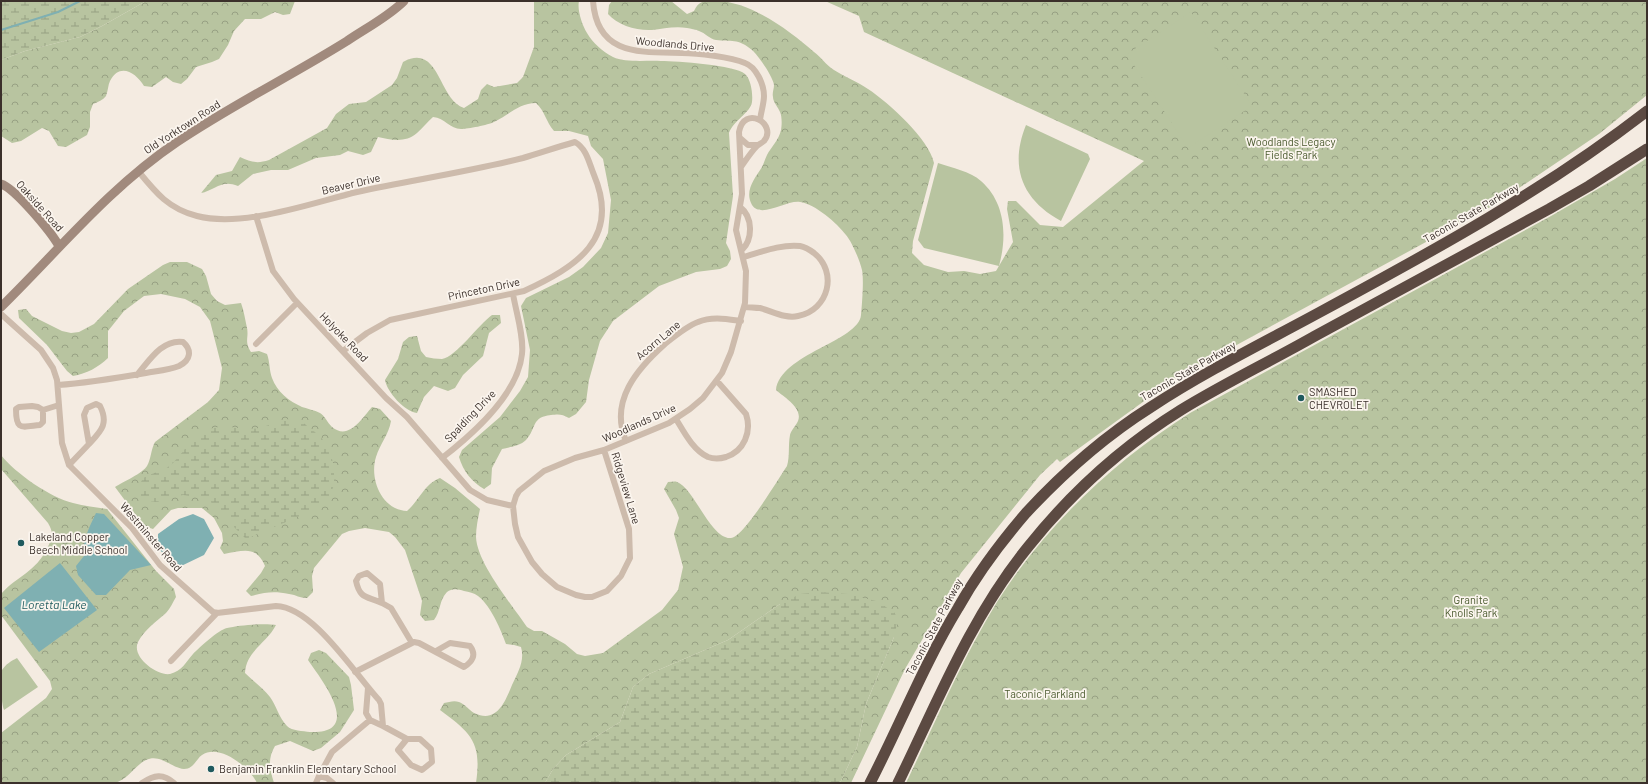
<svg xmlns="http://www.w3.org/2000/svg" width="1648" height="784" viewBox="0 0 1648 784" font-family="Barlow,sans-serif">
  <defs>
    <pattern id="forest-crowns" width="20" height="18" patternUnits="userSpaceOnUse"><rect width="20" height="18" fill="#b8c4a0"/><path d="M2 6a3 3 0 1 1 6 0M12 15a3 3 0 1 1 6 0" fill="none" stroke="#97a083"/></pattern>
    <pattern id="wetland-marsh" width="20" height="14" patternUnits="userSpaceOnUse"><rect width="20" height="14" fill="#b8c4a0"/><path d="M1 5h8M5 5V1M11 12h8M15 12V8" fill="none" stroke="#97a083"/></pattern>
  </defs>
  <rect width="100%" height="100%" fill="#f4ebe1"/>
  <!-- forest -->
  <path fill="url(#forest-crowns)" d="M146,1H295L290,14L283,15L275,12L261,19H245L234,31L228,45L219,59L212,62L196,67L187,79L181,84L173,82L166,77L152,87L144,86C136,73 120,62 110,81C108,85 108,91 106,96C103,100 98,102 93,104L90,112V127L87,135L66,147L58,146L49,131L42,128L21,141L12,143L1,136V60L25,51L80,37L102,26Z
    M534,1H579C577,10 582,25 587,33C593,43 602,51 613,57C626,63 647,60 661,61C677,61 735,65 745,74C751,79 753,94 752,102C751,112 733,121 729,133L733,196L726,243L730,251L731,259L727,266L720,269L696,272L659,286L613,321L600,341L589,380L586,402L576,414L569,418C562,414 559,414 551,415C531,417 537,428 526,440C520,446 510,447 502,449L492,468L491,484L484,489C472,482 463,471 459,457L462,450L500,417L520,391L528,377L530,350L521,306L526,298L569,277L583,267L601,248L608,233L611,200L603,159L591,146L588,136L569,131H554C546,122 545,111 536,103C519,103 509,115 494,122C488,125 468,129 461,129C450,129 445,118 433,117C427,122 423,128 417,133C406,143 391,140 378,137L371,152L363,155L348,151L340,155L316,158L288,170H271L253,174L238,186C221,179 216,190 201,193L216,175L232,171L240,157C251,162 257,164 269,160L327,128L336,114L349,104L366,102L392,85L397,78L403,62C440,42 438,100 464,108L478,99L481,90L487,84L494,87L517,83L523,77L534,47Z
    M612,1H671L687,14L694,11C699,0 705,1 716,1C750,1 789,30 814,52C821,57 826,65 834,70C845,77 858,82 868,89C889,103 929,139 934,163L913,241L912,253L924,265L948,272L964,271L980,274L996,271L1013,242L1007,209L1008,201H1016L1040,225L1063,227L1144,161L864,32L859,16L825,1H1647V95L1599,134L1494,205L1176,378L1060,462L1057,459L1040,475L961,573L905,669L851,783H840L857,747L866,704L894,637L780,604L728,640L649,674L633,687L620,722L566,755L553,769L545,783H476C482,742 471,733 440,710L444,703C449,702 454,700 459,702C465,704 469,710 474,713C497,724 505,702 512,685C518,672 525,661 521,647L514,645L506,644C501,630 491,606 478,596C474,593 469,592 464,591C458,589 452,588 447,592C439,600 441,611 434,620L425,621L420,615L422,601L405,550L395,537L389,532L365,528L349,531L342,534L314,568L312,576L313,592L307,598C299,598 297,595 289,594C275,591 265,592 251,596L246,591L261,573L265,566C256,545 243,551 224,554L220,548L223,541L222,533L214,518L202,508H178L171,510L153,529L144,526L115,487C123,482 143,473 147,466C151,459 151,449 155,442L208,402L219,390L222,368L210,321L200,307L185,299L161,294L144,296L124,311L108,331V358C99,367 86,374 73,376L67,371L47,345L19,318L18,310L26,309L32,316L62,331L71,333L79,332L94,324L128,289L163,265L170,262H187L202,269L206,276L211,294L217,301L225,305L241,303C244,311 245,319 247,328C249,338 244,341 251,352L259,351L267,354C270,362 269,370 272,378C277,392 289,401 302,407C308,409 314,410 320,413C325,416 327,422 332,427C349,441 362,418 372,407L380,409L391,421C389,434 380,444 376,457C369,479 382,510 407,511C419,501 424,484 440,478L455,488L480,509C478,518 476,528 476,537C477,563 512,605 527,627L534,631H542L565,644L577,654L585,656L603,653L662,610L678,590L683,567L674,534L679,518L676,510L664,489L668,482C671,482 675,481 677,482C694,488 711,540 731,538C744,537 778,479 787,466C790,456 788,446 790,435C791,430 796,426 798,421C803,408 785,398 776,390C780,354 859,341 861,315C862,304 864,280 862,270C860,261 852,242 846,235C837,223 815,204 800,202C786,200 761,219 752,205C744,191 755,178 762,167C764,163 765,159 767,155C771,147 779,140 781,130C782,125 782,116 780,112C778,107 773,102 773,97C772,93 774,89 774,85C773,77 758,55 752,50C738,38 731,42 716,40C710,39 705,33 699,31C695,29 691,29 687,28C674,26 663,29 652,30C637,31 617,25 608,14L609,5Z
    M1647,158V783H906C935,723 962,659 997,602C1046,525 1113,462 1190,413L1551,216L1615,179Z
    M492,315H500L501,323L489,333L483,356L463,375L455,388L448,391L434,386L424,397L417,413C405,412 387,392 385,380L398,359L403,342L409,337L417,336L421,351L426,357C431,358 437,359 442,359C456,357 479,324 492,315Z
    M1,455C15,473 51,498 73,503C84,506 96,507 107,509L156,571L174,589L176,597C173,602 170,609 166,613C157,621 144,630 138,642C131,657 157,676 170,674C182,671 186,662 193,654C200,647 218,630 227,628C239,625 265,623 276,625C267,643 246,651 245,673C253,681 263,688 270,697C276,705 279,718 287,726C292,731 303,731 310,732C365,734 321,679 308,660L311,653L319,650L326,653L349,677L351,685L354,710L340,732L321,748L313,751L290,741L275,746C267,759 270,770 274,783H257C250,768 220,743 202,755C196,759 194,769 184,769C171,768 160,753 146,760C135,765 127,781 114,783C104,784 91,783 81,783C54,783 28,783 1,783V733L46,698L52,689L50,681L1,615V594C18,575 35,573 48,547C52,537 54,533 48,523L1,469Z"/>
  <!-- wetland -->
  <path fill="url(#wetland-marsh)" d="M1,1H146L102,26L80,37L25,51L1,60Z
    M285,419L301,421L321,437L330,451L334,467V485L328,501L314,510L246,539L229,522L219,509L207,499L183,495L157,502L148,501L141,496C136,473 151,476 165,469C178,462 187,442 202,433C223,420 238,432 259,428C267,426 276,422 285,419Z
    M819,592L848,594L876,601L894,612L898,619L894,637L866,704L857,747L840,783H545L553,769L566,755L620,722L633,687L649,674L728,640L780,604L800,594Z"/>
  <!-- garden -->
  <path fill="#b8c4a0" d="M1191,12L1252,106L1188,148L1127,54Z
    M1026,125L1088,154L1090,159L1061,221C1022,200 1009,167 1026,125Z
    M938,163C952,168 970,171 981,181C1006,203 1007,237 999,266L924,248L918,240Z
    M17,658L38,687L4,710C1,702 0,677 2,670C6,664 11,661 17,658Z"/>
  <!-- water -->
  <path fill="#7fb0b2" d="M96,513L104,514L151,565L130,570L106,595H96L78,575L76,566L84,556C82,540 90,526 96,513Z
    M193,514L204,519L214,538L204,555L177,568L158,548V534L179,519Z
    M60,563L97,610L39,652L4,608Z"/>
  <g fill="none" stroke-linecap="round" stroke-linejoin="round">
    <!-- stream -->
    <path stroke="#7fb0b2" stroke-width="2" d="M1,30L58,12L80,1"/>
    <!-- street -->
    <path stroke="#cdbbac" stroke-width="6" d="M593,1C597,56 640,52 682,53C697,53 731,57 745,63C756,67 764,84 764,96C764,103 761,112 760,120
      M740,138L748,145H757
      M139,172C156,193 169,209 197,216C243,228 311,203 357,192C412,180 468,172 523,158C540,153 557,147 575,142C587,149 589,163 594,175C621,239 576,267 524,291L390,320L367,333L343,351
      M740,207C753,217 753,239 742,250
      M256,216L273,271L294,299L386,398L407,417L470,490L487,500L513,506
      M743,257C761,252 781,244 800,246C806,247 810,250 814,253C838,272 829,310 798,316C785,319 772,311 760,308C755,308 749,307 744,307
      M1,314L41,350L53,368L57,380L62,443L69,465L132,528L160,565L213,612L217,613L276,606C313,607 354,673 379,700L381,704L383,726
      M256,344L297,303
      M58,385C88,383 117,378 146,373C157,371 169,370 179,366C191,360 192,350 183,342C162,339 149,361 137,375
      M96,404L100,406C109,424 101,431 89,444L84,415L87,408Z
      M32,406L38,407L43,410V422L40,425C21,427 16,431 16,409L19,407Z
      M43,410L59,405
      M676,419C684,432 693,450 708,457C714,459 719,459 726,457C744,451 752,432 746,414L717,381
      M626,441C609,401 637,369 665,344C675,336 687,326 698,322C712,316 727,319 741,321
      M604,450L629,529L630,558L621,576L607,591L592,597H585L576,595L557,587L542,574L532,562L518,537L515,524L513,506L516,496L519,491L544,471L575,458L604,450L669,423L690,409L703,398L722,373L731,352L745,303L746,271L736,230L742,194L739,132C744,104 778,124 764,141C762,143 759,144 757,146C751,152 746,160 741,167
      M442,458C473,434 518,394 522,354C524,336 516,312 513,294
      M69,465L89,444
      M382,603C368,596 360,600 356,581L359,576L367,573L380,584L382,603L391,608L412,643
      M171,661L217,613
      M355,672L414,642L419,643L464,667C472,662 477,655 470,646L450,643L436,651
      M368,688L366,713L370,720L383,726L407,739
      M407,739H420L431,749L432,762L422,770L411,765L398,750Z
      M319,776L332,752L370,720
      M142,783C154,775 163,773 174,783
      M316,783L319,776L327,778L333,783"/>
    <!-- secondary -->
    <path stroke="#a18a7d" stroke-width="9" d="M1,184C15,188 51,232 59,246
      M1,307C58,251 110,187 177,142C232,105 291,76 347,41C366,28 388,17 404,1"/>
    <!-- highway -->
    <path stroke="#5c4a42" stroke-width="11" d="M870,783C900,725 924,664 958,608C977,574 1001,542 1026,513C1063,473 1105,436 1151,407C1206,371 1265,342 1322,311C1435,250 1545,190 1647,111
      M898,783C937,703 971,617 1028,547C1071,493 1123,446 1181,410C1225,383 1271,361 1315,336C1393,294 1471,252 1549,209L1589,186L1647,149"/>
  </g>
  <!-- markers -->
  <g fill="#1f5a5e" stroke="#fbf5ee" stroke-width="1.5">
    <circle cx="1301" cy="398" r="4"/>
    <circle cx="21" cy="543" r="4"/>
    <circle cx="211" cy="769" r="4"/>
  </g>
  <g text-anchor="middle" stroke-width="3.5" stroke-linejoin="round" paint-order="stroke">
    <!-- street labels -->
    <g font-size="11" fill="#3b302b" stroke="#fbf5ee">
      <text transform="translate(675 44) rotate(5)" y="4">Woodlands Drive</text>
      <text transform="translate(182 127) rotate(-33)" y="4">Old Yorktown Road</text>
      <text transform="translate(351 184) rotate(-13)" y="4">Beaver Drive</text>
      <text transform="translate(40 206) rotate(48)" y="4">Oakside Road</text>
      <text transform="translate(1471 213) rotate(-30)" y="4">Taconic State Parkway</text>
      <text transform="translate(484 289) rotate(-12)" y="4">Princeton Drive</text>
      <text transform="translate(344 337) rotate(46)" y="4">Holyoke Road</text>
      <text transform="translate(658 340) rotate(-40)" y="4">Acorn Lane</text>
      <text transform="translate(1188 371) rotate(-30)" y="4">Taconic State Parkway</text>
      <text transform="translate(470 416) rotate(-46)" y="4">Spalding Drive</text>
      <text transform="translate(639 423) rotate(-24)" y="4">Woodlands Drive</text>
      <text transform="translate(626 488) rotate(73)" y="4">Ridgeview Lane</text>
      <text transform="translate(151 537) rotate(49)" y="4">Westminster Road</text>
      <text transform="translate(934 627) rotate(-62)" y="4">Taconic State Parkway</text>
    </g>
    <!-- park labels -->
    <g font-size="11" fill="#4a5a2e" stroke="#fbf5ee">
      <text x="1291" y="146">Woodlands Legacy<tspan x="1291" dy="13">Fields Park</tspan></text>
      <text x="1471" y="604">Granite<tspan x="1471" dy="13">Knolls Park</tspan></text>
      <text x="1045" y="698">Taconic Parkland</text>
    </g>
    <!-- poi labels -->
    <g font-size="11" fill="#3b302b" stroke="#fbf5ee" text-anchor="start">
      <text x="1309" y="396">SMASHED<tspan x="1309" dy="13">CHEVROLET</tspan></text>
      <text x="29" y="541">Lakeland Copper<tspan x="29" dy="13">Beech Middle School</tspan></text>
      <text x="219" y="773">Benjamin Franklin Elementary School</text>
    </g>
    <!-- water labels -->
    <g font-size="12" font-style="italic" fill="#1f5a5e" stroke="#fbf5ee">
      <text x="54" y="609">Loretta Lake</text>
    </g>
  </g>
  <!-- border -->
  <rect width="1648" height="784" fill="none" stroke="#3b302b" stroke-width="4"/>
</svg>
